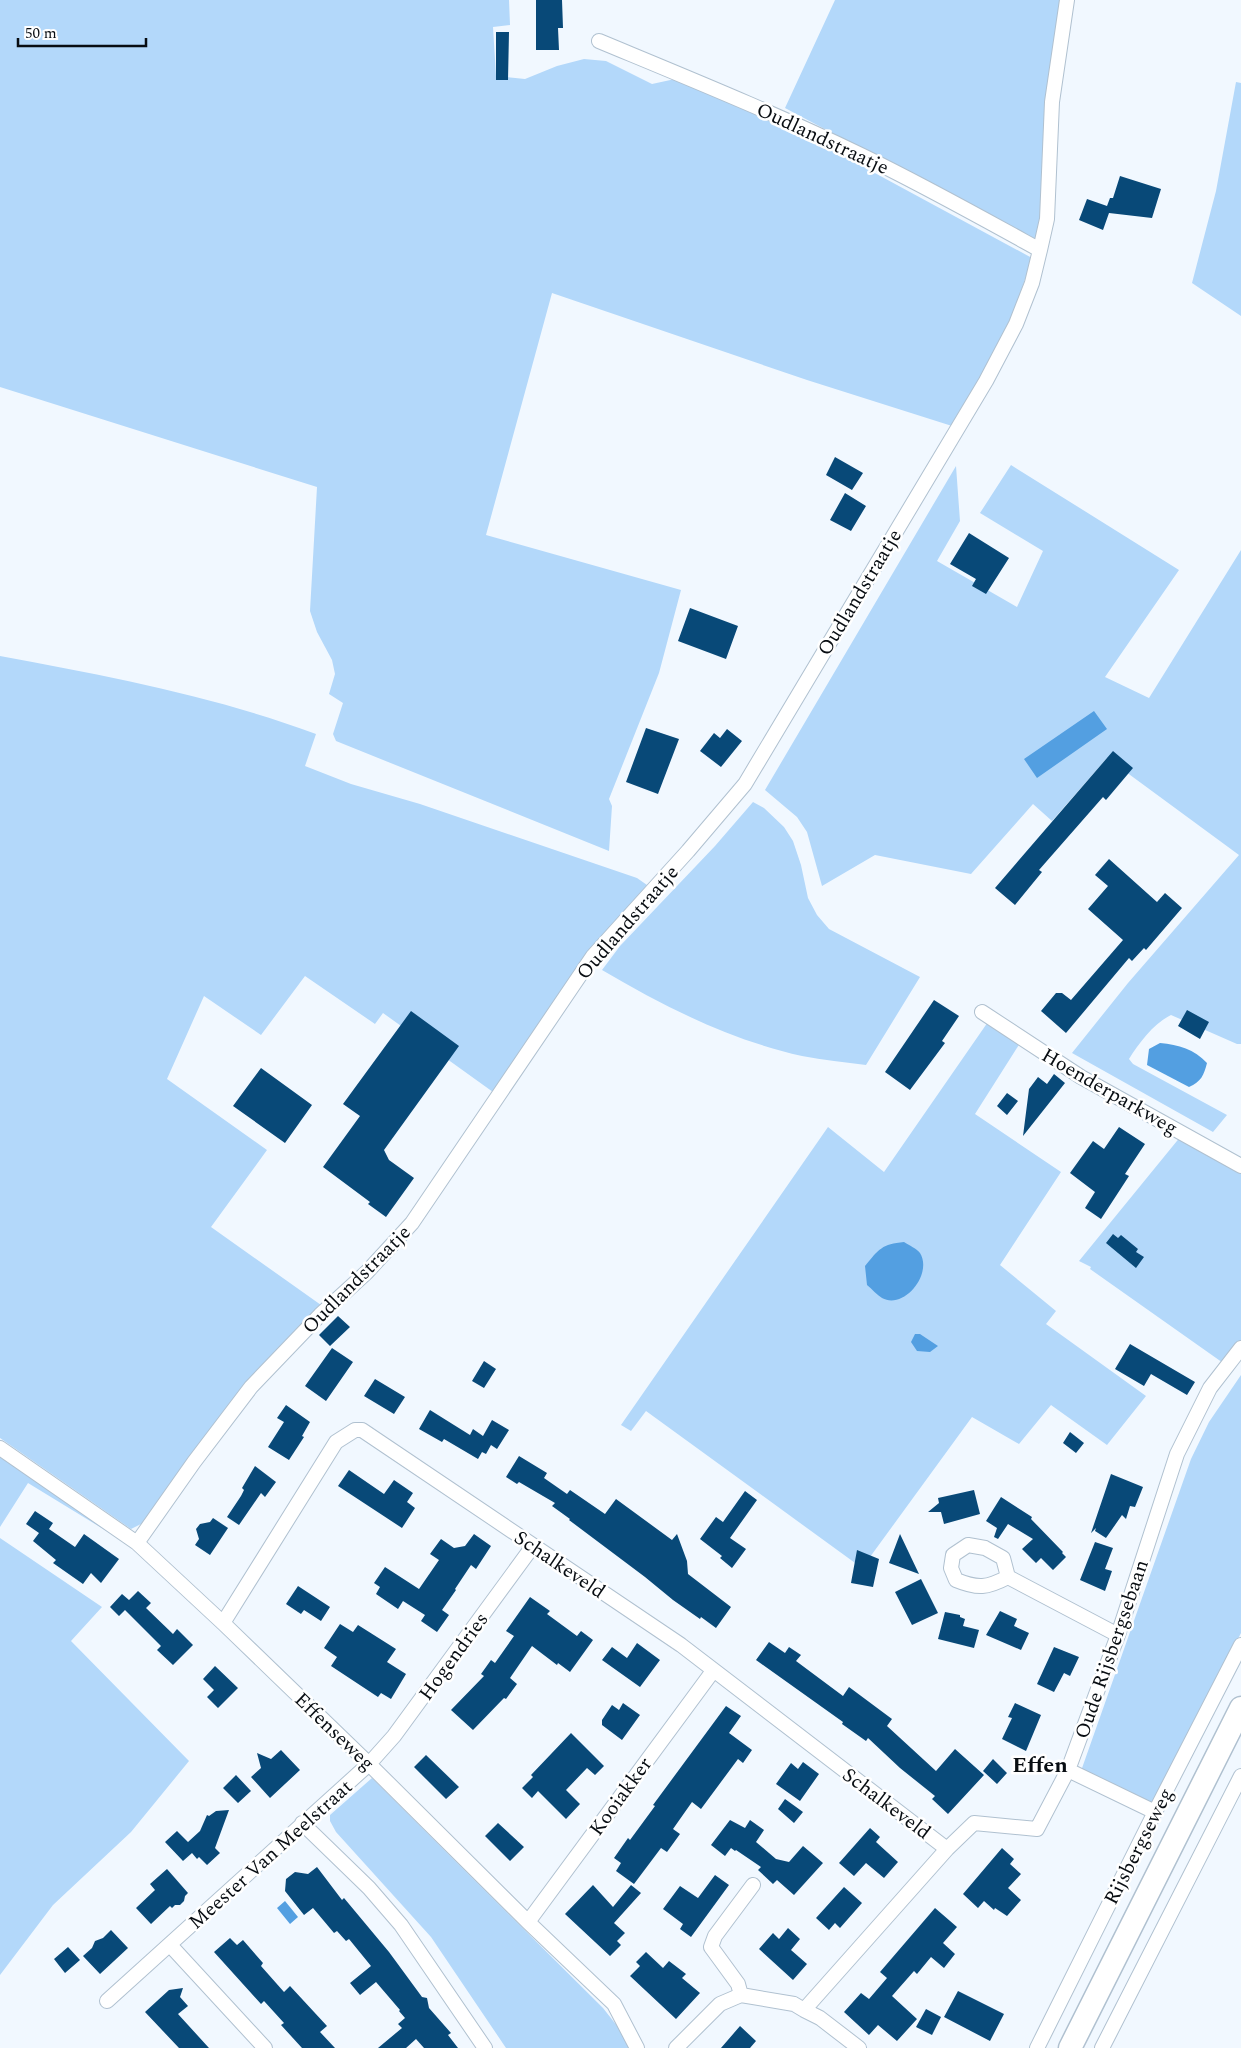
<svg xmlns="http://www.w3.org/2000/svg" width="1241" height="2048" viewBox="0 0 1241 2048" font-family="Spectral,serif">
  <rect width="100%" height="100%" fill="#f1f8ff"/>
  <!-- green -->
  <path fill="#b3d8fa" d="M0,0H509L510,25L493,27L496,76L525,79L557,66L584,59L606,61L652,84L675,79L775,119L1032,258L1009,327L952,426L807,380L552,293L486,535L681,590L659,673L609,799L612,806L609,851L336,741L333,734L343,703L329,694L335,674L332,660L317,632L310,611L317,487L0,387Z
    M835,0H1063L1040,243L785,108Z
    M1236,82L1241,83V316L1192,283L1216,191Z
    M1011,465L1179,570L1105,677L1149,698L1241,550V1044H1237L1171,1015C1154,1023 1139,1043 1129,1059L1133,1064L1227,1115L1213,1132L1072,1053L1128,983L1239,855L1107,758L1052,821L1033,804L971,874L875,855L822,886L807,832L797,817L765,790L956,466L960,521L937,561L1017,607L1043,551L980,513Z
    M0,656C107,676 214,696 316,734L305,766L351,784L420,804L637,878L647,885L589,952L493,1092L383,1013L375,1024L305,976L261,1035L204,996L167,1079L267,1150L211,1227L321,1305L239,1391L145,1522L131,1529L0,1438Z
    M753,802L764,808L784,827L793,841L801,865L808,898L817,915L829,929L920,977L866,1065C845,1062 823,1060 802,1056C730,1040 665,1007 602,970L620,946L715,846Z
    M990,1019L1022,1040L975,1114L1061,1172L1000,1265L1056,1311L1046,1324L1146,1396L1107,1445L1051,1405L1019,1444L972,1417L862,1568L646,1411L631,1431L621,1425L828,1127L884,1172Z
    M1181,1136L1241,1168V1345L1226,1365L1090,1269L1091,1267L1079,1261Z
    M1241,1375V1633L1154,1803L1081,1771L1191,1459L1209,1422Z
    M0,1457L131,1546L28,1483L0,1527Z
    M0,1538L102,1607L71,1641L189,1761L131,1832L53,1905L0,1975Z
    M372,1778L603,2008L625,2036L630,2048H506L431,1937L336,1832L330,1821V1815Z"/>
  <!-- water -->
  <path fill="#539fe1" d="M1094,711L1107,729L1037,778L1024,759Z
    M1160,1043C1179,1045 1194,1049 1207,1063C1204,1075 1201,1082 1189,1087L1147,1065L1149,1049Z
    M904,1242C909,1245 917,1249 920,1253C933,1274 904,1310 882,1298C877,1295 872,1289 867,1285L865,1266C879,1249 882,1244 904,1242Z
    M915,1334H920L938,1346L930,1352L917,1351L911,1342Z
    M285,1901L298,1917L290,1924L277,1908Z"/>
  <!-- building -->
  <path fill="#084978" d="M536,0H562L563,28H558L559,50H536Z
    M496,32H509L508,80H496Z
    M1120,176L1161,189L1152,218L1109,213L1103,230L1079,220L1087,199L1107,206L1110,198H1113Z
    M835,457L863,473L852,490L826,475Z
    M845,493L866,506L851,531L830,520Z
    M969,533L1009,558L986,594L972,586L976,579L950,564Z
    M690,608L738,626L726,659L678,641Z
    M646,728L679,739L658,794L626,782Z
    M727,729L742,741L721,767L700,751L714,733L720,738Z
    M1113,751L1133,768L1106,800L1103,797L1039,870L1042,872L1015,905L995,888Z
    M1109,859L1157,902L1165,893L1182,908L1146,950L1144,948L1132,961L1129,958L1066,1033L1041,1011L1056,993H1062L1071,1000L1123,940L1088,909L1108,886L1095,875Z
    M934,1000L959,1016L942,1041L945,1043L910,1090L885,1072Z
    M1187,1010L1209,1022L1200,1039L1178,1026Z
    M411,1011L459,1046L384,1150L389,1160L414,1178L386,1217L368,1204L370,1202L323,1167L360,1116L343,1104Z
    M261,1068L312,1105L285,1143L233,1106Z
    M1054,1074L1065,1083L1023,1136L1029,1089L1038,1077L1047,1084Z
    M1007,1093L1018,1101L1007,1115L997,1106Z
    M1119,1127L1145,1144L1125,1174L1129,1176L1101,1219L1085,1208L1095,1192L1070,1173L1093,1141L1104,1149Z
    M1113,1234L1118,1238L1121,1235L1138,1249L1136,1252L1144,1257L1136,1268L1106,1243Z
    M338,1316L350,1327L330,1346L319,1335Z
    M1130,1344L1195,1382L1187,1395L1151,1374L1144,1386L1115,1369Z
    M332,1348L353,1362L326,1401L305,1386Z
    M484,1361L496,1369L484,1388L472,1381Z
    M375,1379L405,1397L394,1414L364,1396Z
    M286,1405L310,1422L302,1436L304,1437L289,1460L268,1447L284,1422L277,1418Z
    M430,1410L470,1435L473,1429L483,1436L492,1420L509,1430L497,1449L491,1445L486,1454L482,1452L478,1459L444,1439L442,1442L419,1429Z
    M1070,1432L1084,1443L1076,1453L1063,1443Z
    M519,1456L547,1473L544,1478L567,1494L570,1490L605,1514L616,1499L672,1540L677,1534L687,1561L688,1574L731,1607L716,1628L701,1617L700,1619L673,1600L645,1577L569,1520L570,1519L552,1506L555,1503L519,1482L517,1484L506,1477Z
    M255,1466L276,1482L265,1497L261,1493L239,1525L227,1517L241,1496L244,1490L242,1488Z
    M349,1470L384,1494L394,1480L413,1493L407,1502L415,1508L402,1528L338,1486Z
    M1111,1474L1143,1487L1135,1507L1130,1506L1126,1519L1122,1515L1106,1538L1095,1531L1096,1528L1091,1533Z
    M974,1490L980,1514L944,1524L941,1512H928L939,1503L938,1498Z
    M745,1491L757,1500L730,1538L746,1549L732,1568L720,1558L722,1556L700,1539L716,1517L723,1522Z
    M1001,1497L1032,1517L1031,1519L1063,1552L1062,1553L1066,1557L1053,1570L1041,1558L1036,1563L1022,1549L1033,1539L1008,1524L998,1539L994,1537L997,1528L986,1521Z
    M35,1511L53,1523L49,1529L75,1547L84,1534L119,1559L101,1583L91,1573L83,1584L53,1563L56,1560L33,1541L39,1533L26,1524Z
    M213,1518L228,1528L210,1555L195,1545L199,1539L196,1529L200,1524L210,1522Z
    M474,1534L491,1546L476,1569L471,1565L455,1589L456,1590L442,1610L449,1615L437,1632L421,1621L425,1615L403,1601L398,1609L376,1594L380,1587L374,1583L385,1567L419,1589L439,1560L430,1554L441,1539L454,1548L465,1546Z
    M900,1534L919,1574L889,1563Z
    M1095,1542L1113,1548L1105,1569L1112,1571L1105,1591L1080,1580Z
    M857,1550L879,1559L873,1587L851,1583Z
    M921,1579L938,1613L912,1625L895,1592Z
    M298,1586L330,1607L321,1621L304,1610L301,1614L286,1604Z
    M138,1591L151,1603L146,1608L173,1634L177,1629L193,1645L173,1665L157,1650L161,1646L125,1610L119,1616L110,1607L122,1594L129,1600Z
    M530,1597L550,1611L547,1614L577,1636L581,1631L593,1640L570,1672L558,1663L557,1665L532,1646L510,1678L517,1684L506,1699L504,1698L473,1730L451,1710L484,1676L481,1674L491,1660L495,1663L514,1636L506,1631Z
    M1000,1611L1017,1619L1014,1626L1029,1633L1021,1650L986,1635Z
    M945,1612L960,1615V1617L965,1619L963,1626L979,1630L974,1648L938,1639Z
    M340,1624L353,1632L358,1625L396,1649L387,1662L406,1674L391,1699L381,1693L378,1697L331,1666L337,1657L324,1648Z
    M769,1642L785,1653L789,1647L801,1655L796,1661L843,1696L849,1687L892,1719L887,1726L936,1771L955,1749L984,1775L948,1814L932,1799L935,1796L900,1768L868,1738L866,1741L842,1724L843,1722L756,1660Z
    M637,1643L660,1660L640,1687L602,1660L612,1647L627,1658Z
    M1054,1647L1079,1657L1070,1676L1064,1673L1054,1692L1037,1684Z
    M215,1666L238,1688L218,1708L207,1697L214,1690L203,1679Z
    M623,1703L640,1715L622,1740L602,1725V1720L612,1705L619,1710Z
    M1015,1703L1041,1715L1026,1751L1002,1739L1012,1718L1008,1717Z
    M726,1706L741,1716L729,1733L752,1750L743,1763L738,1759L701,1809L692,1802L673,1829L680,1834L667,1852L661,1848L634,1884L616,1871L621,1863L614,1858L628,1838L630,1840L655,1806L653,1805Z
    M571,1733L604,1766L595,1775L587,1768L566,1790L580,1804L566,1819L538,1791L532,1798L522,1788L533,1777L531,1775Z
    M281,1750L300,1770L270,1798L251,1777L261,1768L257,1753L271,1759Z
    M426,1755L459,1787L446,1799L414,1767Z
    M993,1759L1007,1773L997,1784L983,1771Z
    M803,1762L819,1774L800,1801L776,1784L791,1763L798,1769Z
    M236,1775L251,1791L238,1803L223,1788Z
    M785,1799L803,1812L794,1823L778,1809Z
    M229,1810L215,1848L220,1853L207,1865L199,1857L197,1859L192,1853L183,1861L165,1842L177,1831L188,1842L200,1831L207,1815L209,1816L216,1811Z
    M730,1820L745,1828L750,1820L764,1830L756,1842L776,1859L789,1862L803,1846L823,1863L794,1895L777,1880L773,1884L758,1870L761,1867L736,1850L735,1851L731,1848L725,1856L711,1845Z
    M498,1823L524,1847L510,1861L485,1836Z
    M870,1828L880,1837L876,1842L898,1862L884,1878L866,1863L854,1876L839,1863Z
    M1002,1848L1014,1859L1010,1864L1021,1874L1008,1888L1021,1900L1007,1916L995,1908L994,1910L984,1901L978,1908L963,1894Z
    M317,1867L342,1900L344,1898L389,1952L422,1997L427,1998L429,2008L451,2033L448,2035L458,2048H424L416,2039L406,2048H378L402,2028L398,2024L405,2018L399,2011L400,2010L376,1982L360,1995L350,1983L371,1966L349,1939L346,1941L337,1931L334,1933L313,1908L304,1915L285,1891L286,1879L295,1872L308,1874Z
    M167,1869L188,1893L185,1896L184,1901L180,1905H175L172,1908L170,1906L151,1924L136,1908L155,1890L150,1884Z
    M715,1875L729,1885L691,1937L680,1929L683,1924L663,1909L680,1886L698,1898Z
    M593,1885L613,1907L631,1885L641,1893L614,1923L625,1933L617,1941L621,1945L610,1956L565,1914Z
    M844,1887L862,1903L840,1928L835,1923L829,1930L816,1918Z
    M935,1908L957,1927L943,1943L955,1954L944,1968L931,1957L917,1974L914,1971L892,1996L917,2019L897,2041L878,2025L869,2035L844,2012L861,1993L869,1999L887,1978L880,1972Z
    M788,1928L800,1939L791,1950L807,1964L793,1980L759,1949L773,1933L779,1939Z
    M111,1930L128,1948L100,1974L83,1956L92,1948L95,1941L103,1938Z
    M230,1938L237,1945L243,1940L263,1963L261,1966L284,1992L290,1986L327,2026L320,2032L335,2048H302L281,2025L284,2023L264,2001L261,2004L214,1952Z
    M68,1947L80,1960L65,1973L54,1959Z
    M646,1952L663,1968L669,1961L686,1974L682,1978L700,1993L676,2019L630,1976L640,1966L636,1962Z
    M183,1988L180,1997L188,2006L178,2014L209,2048H179L145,2012L169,1990Z
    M958,1991L1004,2014L990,2041L944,2017Z
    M926,2009L941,2017L932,2035L916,2027Z
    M740,2026L756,2041L750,2048H721Z"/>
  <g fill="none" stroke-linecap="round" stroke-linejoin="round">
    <!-- minor casing -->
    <g stroke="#b0c1d0" stroke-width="16">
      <path id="minor" d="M599,41C688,78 777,114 863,156C923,185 982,218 1040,250
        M982,1012L1081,1077L1241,1166
        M0,1448L137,1543L223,1623L369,1764L528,1922L614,2004L637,2048
        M137,1543L194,1462L251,1387L320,1315L367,1272L412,1223L593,956L688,851L745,784L986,381L1016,324L1032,283L1040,250L1047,219L1052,102L1067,0
        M1008,1577C987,1588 978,1589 956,1580L951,1568L953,1555L968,1545L985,1548L1003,1558L1008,1577L1118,1635
        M223,1623L336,1442L355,1430H362L681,1645L947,1849
        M1068,1770L1155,1812
        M302,1823L369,1888L401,1925L485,2048
        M528,1922L713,1671
        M170,1945L265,2048
        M741,1995L738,1984L711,1947L715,1936L753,1885
        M107,2001L369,1764L394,1736L533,1546
        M804,2010L820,2018L859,2048
        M676,2048L720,2004L741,1995L794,2004L804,2010L947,1849L974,1823L1037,1829L1068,1770L1118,1635L1177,1454L1210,1388L1241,1348
        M1037,2048L1155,1812L1241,1645
        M1102,2048L1241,1776"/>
    </g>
    <!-- primary casing -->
    <g stroke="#b0c1d0" stroke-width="25">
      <path id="primary" d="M1070,2048L1241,1708"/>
    </g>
    <!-- minor -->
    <use href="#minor" stroke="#fff" stroke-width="14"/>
    <!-- primary -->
    <use href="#primary" stroke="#fff" stroke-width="22"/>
  </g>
  <g text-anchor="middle" stroke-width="5" stroke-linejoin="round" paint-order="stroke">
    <!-- street labels -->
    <g font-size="20" fill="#080d12" stroke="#fff">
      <text transform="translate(823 138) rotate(25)" y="7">Oudlandstraatje</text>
      <text transform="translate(859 592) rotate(-59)" y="7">Oudlandstraatje</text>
      <text transform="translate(627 922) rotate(-49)" y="7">Oudlandstraatje</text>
      <text transform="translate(1110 1091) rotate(30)" y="7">Hoenderparkweg</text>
      <text transform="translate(356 1279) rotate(-45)" y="7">Oudlandstraatje</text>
      <text transform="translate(560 1564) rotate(34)" y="7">Schalkeveld</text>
      <text transform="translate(1111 1649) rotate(-71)" y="7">Oude Rijsbergsebaan</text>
      <text transform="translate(453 1656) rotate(-54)" y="7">Hogendries</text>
      <text transform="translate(335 1731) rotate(44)" y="7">Effenseweg</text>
      <text transform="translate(620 1796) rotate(-54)" y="7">Kooiakker</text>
      <text transform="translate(887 1803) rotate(37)" y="7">Schalkeveld</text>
      <text transform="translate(1138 1846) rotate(-63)" y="7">Rijsbergseweg</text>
      <text transform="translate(270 1854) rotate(-42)" y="7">Meester Van Meelstraat</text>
    </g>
    <!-- quarter labels -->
    <g font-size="22" font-weight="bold" fill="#080d12" stroke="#fff">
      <text x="1040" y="1772">Effen</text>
    </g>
  </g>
  <!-- scale -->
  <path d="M18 38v8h128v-8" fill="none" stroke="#080d12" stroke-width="2.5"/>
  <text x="25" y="38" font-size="15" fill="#080d12" stroke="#ffffff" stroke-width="4" paint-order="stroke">50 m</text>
</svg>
